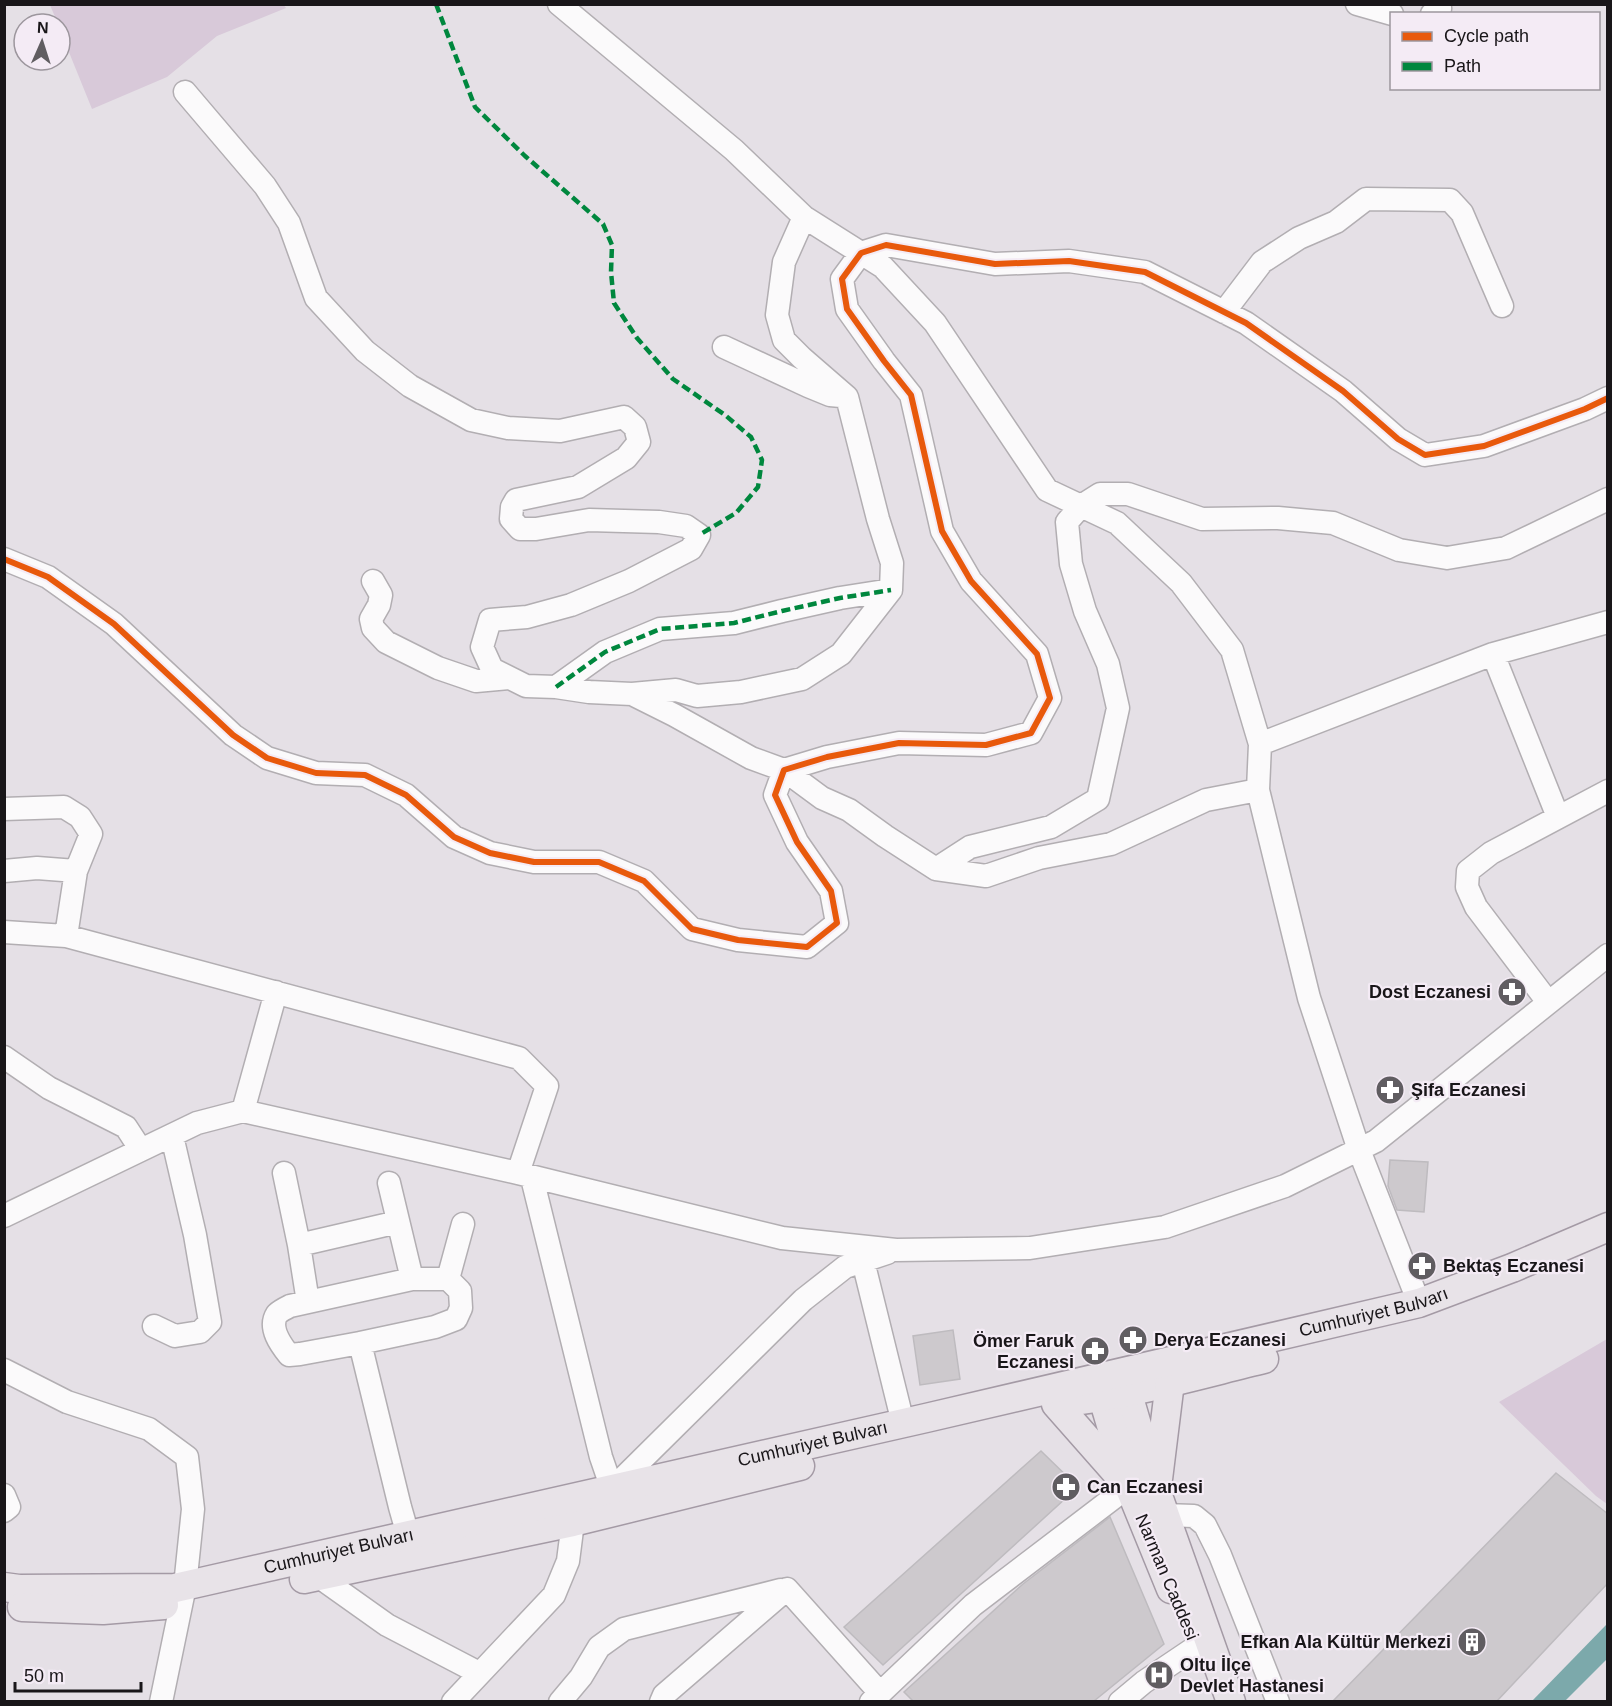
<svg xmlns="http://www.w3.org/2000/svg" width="1612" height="1706" viewBox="0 0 1612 1706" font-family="Helvetica,sans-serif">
  <rect width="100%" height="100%" fill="#e5e0e6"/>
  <!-- green -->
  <path fill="#d8c9d9" d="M283,4L286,8L217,36L167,77L92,109L60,30V24H58L50,5Z
    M1607,1339V1504L1596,1496L1499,1402Z"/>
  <!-- water -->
  <path fill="#7ca9ab" d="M1607,1624V1659L1565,1701H1532Z"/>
  <!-- building -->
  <path fill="#cdc9cd" stroke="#bebbbf" stroke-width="1.5" d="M1390,1160L1428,1162L1424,1212L1397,1210L1388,1186Z
    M953,1330L960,1379L920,1385L913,1336Z
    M1041,1451L1078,1487L883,1665L844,1627Z
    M1556,1473L1608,1514V1583L1497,1701H1333Z
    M1110,1517L1164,1644L1094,1701H913L904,1692L1023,1584Z"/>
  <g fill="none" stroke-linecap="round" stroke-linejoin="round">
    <!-- minor casing -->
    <g stroke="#b2aeb2" stroke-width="25">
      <path id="minor" d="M559,4L734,150L804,217L883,267L935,323L1047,490L1117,523L1181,583L1232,650L1260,744L1258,790L1309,998L1359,1150L1419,1303
        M1357,4L1392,14
        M1432,14L1440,8L1439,4
        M185,92L265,186L289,223L316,298L365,351L410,386L471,420L508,428L560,431L624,417L635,427L639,442L626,458L578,487L516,500L512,507L511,519L520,529H536L589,520L659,522L686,526L699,535L691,549L629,581L571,605L527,617L490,620L482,647L492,669L526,686L556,687L589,692L632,694L674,715L751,758L784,770L822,798L849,810L885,836L936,869L986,876L1039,858L1111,844L1206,800L1258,790
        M1224,312L1262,262L1299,238L1336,222L1366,199L1450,200L1462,213L1502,306
        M724,347L808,386L830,395L841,396
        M4,559L48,577L114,624L233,735L267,758L316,773L365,775L406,795L454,837L490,853L534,862H599L644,881L692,929L738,940L807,947L837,923L831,891L797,842L775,795L784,770L827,757L899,743L986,745L1031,733L1050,698L1037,654L971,581L942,531L911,395L884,361L847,309L842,279L861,253L886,245L995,264L1069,261L1145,272L1246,323L1343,391L1398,439L1425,455L1484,446L1585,409L1608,398
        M373,581L381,595L379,605L371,619L373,628L386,642L438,668L476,681L509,678
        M1493,654L1558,817
        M556,687L605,652L660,629L734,623L782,611L840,598L891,590
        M632,694L676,690L697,696L741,692L802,679L841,654L891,590L892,563L878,519L847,397L802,358L784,340L777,315L784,262L804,217
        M1260,744L1493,654L1608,622
        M4,809L64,807L80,817L91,834L76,871L66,936
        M936,869L970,847L1051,827L1098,799L1118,708L1108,664L1085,611L1071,564L1067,522L1081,506L1100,494H1128L1202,519L1278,518L1333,523L1399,550L1447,558L1506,548L1608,499
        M4,871L37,868L76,871
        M4,932L66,936L519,1058L547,1086L518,1173
        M1548,1002L1476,907L1467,887L1468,871L1491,853L1608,791
        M4,1057L49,1088L126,1127L141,1150
        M243,1111L276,992
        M284,1173L299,1245L308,1302
        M532,1178L601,1457L612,1489
        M389,1183L412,1279
        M4,1216L197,1123L243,1111L518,1173L782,1238L896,1250L1030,1248L1165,1227L1285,1186L1376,1141L1608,955
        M299,1245L398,1222
        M856,1248L863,1261L903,1423
        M448,1279L463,1224
        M154,1326L175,1336L200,1332L210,1322L195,1235L172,1136
        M360,1343L435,1327L456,1319L461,1308L460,1291L448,1279H412L290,1306C286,1308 280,1311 277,1314C268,1328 281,1345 289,1355L300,1354L360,1343L400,1507L408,1535
        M4,1370L67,1402L149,1429L187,1457L193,1509L185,1586L161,1702
        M610,1491L803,1300L845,1267L887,1253
        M4,1495L9,1507L4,1511
        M1164,1515L1194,1516L1205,1525L1220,1555L1278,1702
        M318,1576L387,1625L479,1673
        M453,1702L554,1595L568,1561L573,1522L585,1512
        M560,1702L581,1677L599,1647L624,1629L781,1590
        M661,1702L664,1695L787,1589L880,1693
        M871,1702L973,1605L1129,1486
        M1120,1702L1144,1682L1196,1647"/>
    </g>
    <!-- major casing -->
    <g stroke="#a49aa5" stroke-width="31">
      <g id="major">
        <path d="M1122,1374L1157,1493L1231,1702"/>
        <path d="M1098,1381L1129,1486L1171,1589"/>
        <path d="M1075,1401C1139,1392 1202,1374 1264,1359"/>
        <path d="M1056,1404L1123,1480"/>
        <path d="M1158,1479L1170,1382"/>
        <path d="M304,1579L573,1522L800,1466"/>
        <path id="s1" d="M4,1587L19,1589L175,1588L926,1418L1419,1303L1512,1268L1608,1227"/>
        <path d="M22,1607L103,1610L164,1605"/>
      </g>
    </g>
    <!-- minor -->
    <use href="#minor" stroke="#fbfafb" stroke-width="22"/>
    <!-- major -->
    <use href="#major" stroke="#e8e3e8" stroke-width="28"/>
    <!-- quiet -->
    <path stroke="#00873e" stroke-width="4.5" stroke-dasharray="9 4.5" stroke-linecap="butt" d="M436,4L475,107L525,156L603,224L612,245L611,272L614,303L637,338L673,379L725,415L751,437L762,460L758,487L736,513L699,535
      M556,687L605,652L660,629L734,623L782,611L840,598L891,590"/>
    <!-- cycleway casing -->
    <g stroke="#f4ebf5" stroke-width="10">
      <path id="cycleway" d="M4,559L48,577L114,624L233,735L267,758L316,773L365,775L406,795L454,837L490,853L534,862H599L644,881L692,929L738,940L807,947L837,923L831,891L797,842L775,795L784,770L827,757L899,743L986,745L1031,733L1050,698L1037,654L971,581L942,531L911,395L884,361L847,309L842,279L861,253L886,245L995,264L1069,261L1145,272L1246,323L1343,391L1398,439L1425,455L1484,446L1585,409L1608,398"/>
    </g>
    <!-- cycleway -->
    <use href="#cycleway" stroke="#e8590c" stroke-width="6"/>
  </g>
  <!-- icons -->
  <defs>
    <g id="pharmacy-disc" transform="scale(1.5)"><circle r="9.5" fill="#605d61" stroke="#f4ebf5"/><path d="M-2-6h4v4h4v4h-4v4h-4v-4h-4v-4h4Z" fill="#fff"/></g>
    <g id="building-disc" transform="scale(1.5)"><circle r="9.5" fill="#605d61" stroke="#f4ebf5"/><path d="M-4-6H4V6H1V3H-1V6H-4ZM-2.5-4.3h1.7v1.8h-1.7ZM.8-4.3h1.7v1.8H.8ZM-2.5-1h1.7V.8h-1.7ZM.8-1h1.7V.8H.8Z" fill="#fff"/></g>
    <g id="hospital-disc" transform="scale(1.5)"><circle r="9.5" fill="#605d61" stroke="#f4ebf5"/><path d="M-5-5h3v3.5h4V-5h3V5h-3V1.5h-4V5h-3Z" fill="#fff"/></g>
  </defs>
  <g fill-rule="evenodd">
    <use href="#pharmacy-disc" x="1512" y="992"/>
    <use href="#pharmacy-disc" x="1390" y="1090"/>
    <use href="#pharmacy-disc" x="1422" y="1266"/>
    <use href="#pharmacy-disc" x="1133" y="1340"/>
    <use href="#pharmacy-disc" x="1095" y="1351"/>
    <use href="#pharmacy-disc" x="1066" y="1487"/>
    <use href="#building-disc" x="1472" y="1642"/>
    <use href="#hospital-disc" x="1159" y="1675"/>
  </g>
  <g text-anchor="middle" stroke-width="4.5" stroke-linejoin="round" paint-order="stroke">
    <!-- poi labels -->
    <g font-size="18" font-weight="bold" fill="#191619" stroke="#f4ebf5" text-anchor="start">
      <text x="1491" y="998" text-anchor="end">Dost Eczanesi</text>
      <text x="1411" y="1096">Şifa Eczanesi</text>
      <text x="1443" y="1272">Bektaş Eczanesi</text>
      <text x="1154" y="1346">Derya Eczanesi</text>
      <text x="1074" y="1347" text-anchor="end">Ömer Faruk<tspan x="1074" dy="21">Eczanesi</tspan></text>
      <text x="1087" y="1493">Can Eczanesi</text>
      <text x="1451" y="1648" text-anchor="end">Efkan Ala Kültür Merkezi</text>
      <text x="1180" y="1671">Oltu İlçe<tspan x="1180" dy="21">Devlet Hastanesi</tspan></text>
    </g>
    <!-- street labels -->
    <g font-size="18" fill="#191619" stroke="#f4ebf5">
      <text dy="6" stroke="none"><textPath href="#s1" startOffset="1401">Cumhuriyet Bulvarı</textPath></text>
      <text dy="6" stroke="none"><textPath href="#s1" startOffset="825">Cumhuriyet Bulvarı</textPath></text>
      <text dy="6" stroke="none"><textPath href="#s1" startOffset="339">Cumhuriyet Bulvarı</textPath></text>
      <text transform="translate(1167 1577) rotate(67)" y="6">Narman Caddesi</text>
    </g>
  </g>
  <!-- border -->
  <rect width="1612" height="1706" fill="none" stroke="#191619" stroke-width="12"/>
  <!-- legend -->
  <rect x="1390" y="12" width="210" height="78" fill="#f4ebf5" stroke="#9c969d" stroke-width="1.5"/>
  <rect x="1402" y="32" width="30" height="9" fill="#e8590c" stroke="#9c969d" stroke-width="1.5"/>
  <text x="1444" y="42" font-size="18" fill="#191619">Cycle path</text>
  <rect x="1402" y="62" width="30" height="9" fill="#00873e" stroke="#9c969d" stroke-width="1.5"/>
  <text x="1444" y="72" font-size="18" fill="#191619">Path</text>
  <!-- north arrow -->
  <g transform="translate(42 42) rotate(3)"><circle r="28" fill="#f4ebf5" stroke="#9c969d" stroke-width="1.5"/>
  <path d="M0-4.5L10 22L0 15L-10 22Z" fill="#605d61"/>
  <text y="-9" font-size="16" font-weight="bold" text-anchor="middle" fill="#191619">N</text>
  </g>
  <!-- scale -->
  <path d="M15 1682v9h126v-9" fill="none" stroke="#191619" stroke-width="3"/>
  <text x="24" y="1682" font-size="18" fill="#191619" stroke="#f4ebf5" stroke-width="4.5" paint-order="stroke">50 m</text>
</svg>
